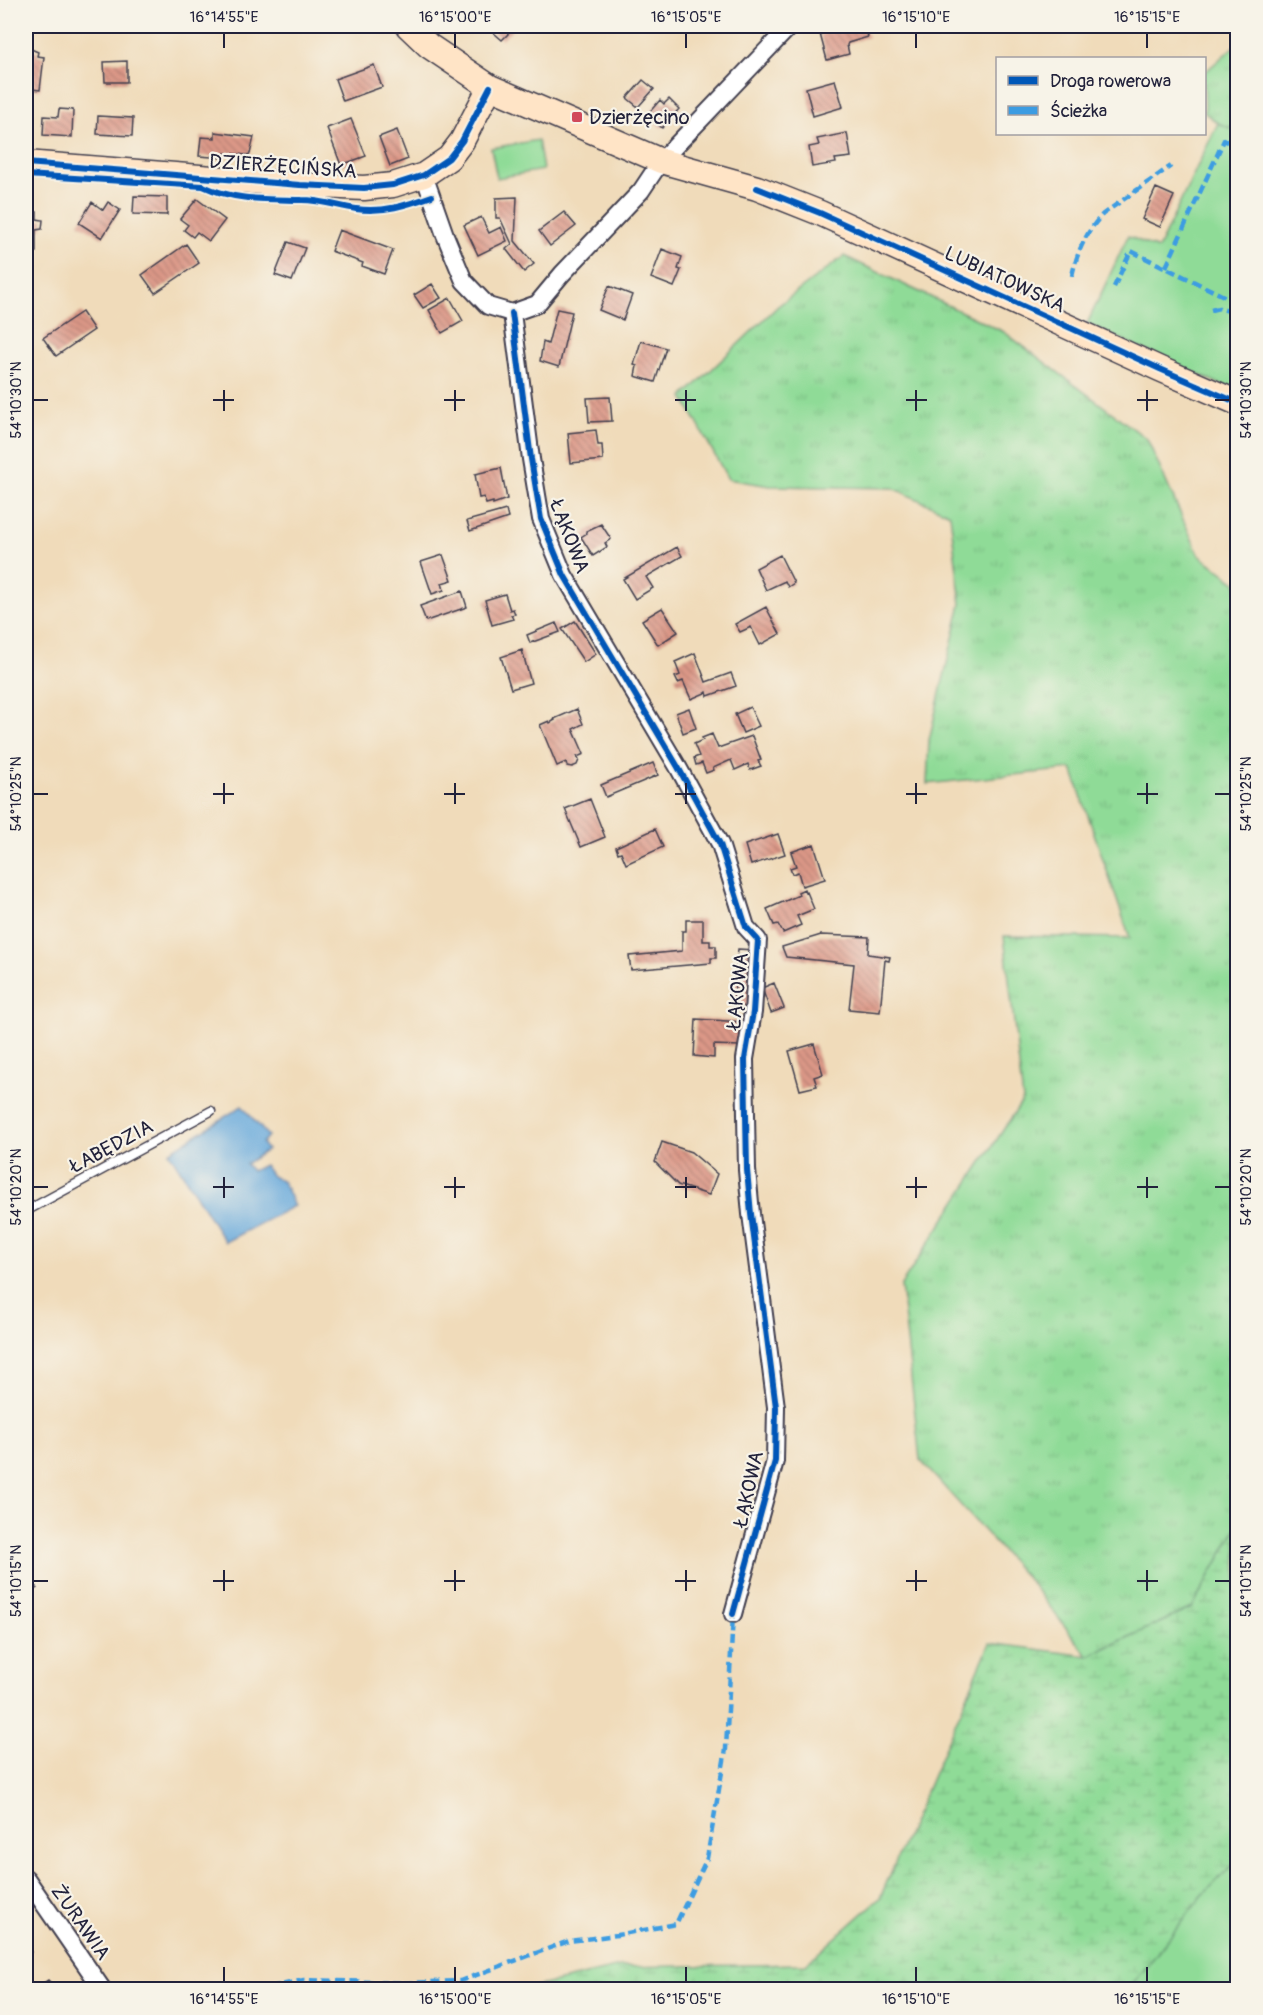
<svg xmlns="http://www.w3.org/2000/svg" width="1263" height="2015" viewBox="0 0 1263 2015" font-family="Pangolin,sans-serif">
  <defs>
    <pattern id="grass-tufts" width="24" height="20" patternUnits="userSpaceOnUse" patternTransform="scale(1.5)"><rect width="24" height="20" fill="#8fdb97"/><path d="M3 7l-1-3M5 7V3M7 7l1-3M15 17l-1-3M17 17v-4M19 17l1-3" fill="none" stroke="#7bbc83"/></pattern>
    <pattern id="wetland-marsh" width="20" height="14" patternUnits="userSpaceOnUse" patternTransform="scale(1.5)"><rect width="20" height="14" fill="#8fdb97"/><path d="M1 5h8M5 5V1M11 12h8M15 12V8" fill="none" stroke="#7bbc83"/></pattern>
    <pattern id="building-back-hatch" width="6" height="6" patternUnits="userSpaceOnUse" patternTransform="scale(1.5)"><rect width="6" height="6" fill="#dc9887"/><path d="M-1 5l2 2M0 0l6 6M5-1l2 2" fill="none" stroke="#b27c70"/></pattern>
  </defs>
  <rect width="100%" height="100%" fill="#f7f3e8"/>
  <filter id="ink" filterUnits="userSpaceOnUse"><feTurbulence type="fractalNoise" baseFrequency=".0167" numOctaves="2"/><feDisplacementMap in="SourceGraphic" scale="12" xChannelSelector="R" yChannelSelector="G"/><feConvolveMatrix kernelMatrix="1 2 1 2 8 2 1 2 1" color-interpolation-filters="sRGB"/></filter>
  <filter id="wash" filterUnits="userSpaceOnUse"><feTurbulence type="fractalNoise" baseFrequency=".008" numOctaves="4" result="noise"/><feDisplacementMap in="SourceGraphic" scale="24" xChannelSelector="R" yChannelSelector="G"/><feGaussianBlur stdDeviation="1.35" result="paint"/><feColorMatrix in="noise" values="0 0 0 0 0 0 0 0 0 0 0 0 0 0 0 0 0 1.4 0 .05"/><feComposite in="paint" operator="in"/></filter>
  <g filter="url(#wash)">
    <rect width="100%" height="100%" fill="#f0dbba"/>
    <!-- grass -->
    <path fill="url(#grass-tufts)" stroke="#587e69" stroke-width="1.5" d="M1237,44V131L1218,123L1205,113L1204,73Z
      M844,256L1004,332L1147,439L1199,555L1237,583V1527L1192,1608L1088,1656L1032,1584L920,1460L901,1285L1023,1100L1004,936L1130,938L1072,769L927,784L929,740L961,604L950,514L893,488L770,486L728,479L683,397L778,306Z"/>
    <!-- wetland -->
    <path fill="url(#wetland-marsh)" stroke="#587e69" stroke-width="1.5" d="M1237,1527V1989L522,1990L620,1967L806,1964L880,1898L990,1643L1088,1656L1192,1608Z"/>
    <!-- park -->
    <path fill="#8fdb97" stroke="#587e69" stroke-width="1.5" d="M1218,123L1237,131V392L1087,324L1128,236L1158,249Z
      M538,140L543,170L497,178L491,148Z
      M1237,1860V1989H1129L1202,1896Z"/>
    <!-- water -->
    <path fill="#68a9db" stroke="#45668b" stroke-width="1.5" d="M242,1106L268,1136L262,1143L267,1150L246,1164L252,1171L264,1165L272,1176L283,1182L294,1206L225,1242L169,1152Z"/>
    <g id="blocks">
      <!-- building -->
      <path fill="url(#building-back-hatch)" d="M486,26H511L514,28L502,40Z
        M841,26H865L868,37L848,43L847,45L849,54L827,60L820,34L842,28Z
        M31,49L38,52L37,56L44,57L40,90L32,89L33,81L26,80V55Z
        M127,61V82H105L104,62Z
        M374,65L382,87L343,101L335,79Z
        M643,80L654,89L638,107L627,98Z
        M835,80L843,107L813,116L806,88Z
        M669,99L679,109L662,128L647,115L660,100L664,104Z
        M59,109L73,110L72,137L43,135L44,116L58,117Z
        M98,116L133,118L132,136L97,134Z
        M351,119L366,156L341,165L327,128Z
        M397,130L408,159L390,166L379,137Z
        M215,132L254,137L250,154L247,155L225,153V158L199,156L201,137L215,138Z
        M847,133L851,157L835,159L836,163L812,167L809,147L819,145L817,139Z
        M1156,188L1174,196L1160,227L1142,219Z
        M134,196L167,197V215L133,214Z
        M517,197L515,241L534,264L524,272L506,249L512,244L500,218H496V198Z
        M197,199L225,220L209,241L197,232L193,237L184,230L188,225L180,219Z
        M92,202L103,210L108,202L120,210L102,238L79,223Z
        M26,211L37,212V219L43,220L42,229L36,230V252L26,251Z
        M564,212L576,226L550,246L539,231Z
        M481,217L489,233L501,227L507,241L478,255L464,225Z
        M339,230L393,250L384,274L362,266L363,263L331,251Z
        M288,242L305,248L292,281L275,275Z
        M186,244L199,263L155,293L142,275Z
        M662,249L682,257L678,269L681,270L674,287L651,278Z
        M432,284L441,298L423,308L414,295Z
        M609,286L632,295L623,320L599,310Z
        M450,298L463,321L442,333L429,310Z
        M557,309L572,312L559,367L540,361L543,342L548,344Z
        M82,312L94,330L56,356L43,338Z
        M641,341L666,348L655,382L635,376L637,366L634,365Z
        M610,397L612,421L589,422L587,398Z
        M596,430L598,445H602L603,460L571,463L568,433Z
        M501,468L507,499L493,504V502L486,504L484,497L479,498L475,474Z
        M506,510L508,518L470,531L467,521Z
        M601,524L611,539L605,543L607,547L593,556L581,537L587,533L586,531Z
        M677,547L682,556L646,577L653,588L635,599L623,579Z
        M443,555L452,580L442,583L444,590L432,594L421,562Z
        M780,555L794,583L788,587L785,581L766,590L756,568Z
        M462,591L467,607L426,621L420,606Z
        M505,594L510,610L513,609L515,614L511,615L513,619L492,625L485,600Z
        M766,607L780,634L760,645L751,627L740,632L735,624Z
        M662,608L678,632L658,645L642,620Z
        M575,621L596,654L584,662L562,629Z
        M556,623L560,632L530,643L527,635Z
        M522,650L531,683L511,689L501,657Z
        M695,653L706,682L731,673L736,686L708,696L707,692L691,699L683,681L678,683L675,677L680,675L675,662Z
        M750,707L759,726L743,733L735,714Z
        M689,708L696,728L683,733L676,713Z
        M577,709L583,724L573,729L584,754L577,757L579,760L577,765L572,767L567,766L566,762L557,766L540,725L549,721L550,723L555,720L554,719Z
        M712,734L718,748L752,736L761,760L758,761L761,766L750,770L748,764L735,770L731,760L713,768L714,770L706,773L702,763L696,765L694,758L699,756L694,744L703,740L702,738Z
        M653,763L658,775L606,797L601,785Z
        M590,799L605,837L581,847L565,809Z
        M655,829L663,847L626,864L621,852L618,853L616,847Z
        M778,834L785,854L751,865L745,845Z
        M814,844L825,879L802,886L798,872L792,874L790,868L796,866L791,852Z
        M804,889L805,893L807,892L814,909L797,916L801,925L783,933L778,924L774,925L767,909L799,895L798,892Z
        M686,920H703V941H710V946H716V958H711V963L631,970L629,956L682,951V931H686Z
        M821,935L869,937L868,954L890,957L889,961L885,960L880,1012L849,1009L854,964L786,957L782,947Z
        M738,949L754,950L749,1011L733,1009Z
        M774,983L784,1008L771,1013L762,988Z
        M696,1019L742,1022L740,1046L714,1045V1058L694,1056Z
        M814,1044L823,1074L814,1077L817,1086L800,1090L789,1051Z
        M662,1142L691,1152L717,1174L709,1195L678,1185L655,1162Z
        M26,1566L33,1576L29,1578L37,1588L26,1596Z
        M26,1944L31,1952L26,1956Z
        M48,1980L57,1989H34Z"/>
    </g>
  </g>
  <g filter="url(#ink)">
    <use href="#blocks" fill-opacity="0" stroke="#413e4e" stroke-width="1.5"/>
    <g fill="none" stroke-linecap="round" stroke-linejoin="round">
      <!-- lane casing -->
      <g stroke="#413e4e" stroke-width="11">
        <path id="lane" d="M26,1211L211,1111"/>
      </g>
      <!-- street casing -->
      <g stroke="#413e4e" stroke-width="20">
        <path id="street" d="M424,175L445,235L464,281L488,306L512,313L537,304L562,274L641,191L661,161L790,26
          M512,313L531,459L541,519L564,575L678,767L720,844L746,927L758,940L753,1012L745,1059L747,1170L751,1214L776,1407L775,1461L733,1614
          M26,1878L103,1990"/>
      </g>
      <!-- secondary casing -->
      <g stroke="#413e4e" stroke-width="27">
        <path id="secondary" d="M408,26L429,46L490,87L661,161L757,188L820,213L1160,369L1238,403
          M26,163L300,185L364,188L393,185L424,175L449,158L462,141L490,87"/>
      </g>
      <!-- lane -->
      <use href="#lane" stroke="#fff" stroke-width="8"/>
      <!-- street -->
      <use href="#street" stroke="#fff" stroke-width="16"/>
      <!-- secondary -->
      <use href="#secondary" stroke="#ffe4c6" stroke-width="24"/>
      <!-- quiet -->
      <path stroke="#3c9ce2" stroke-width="4.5" stroke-dasharray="9 4.5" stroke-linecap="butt" d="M1166,267L1224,140L1238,147
        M1072,276C1077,252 1086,232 1103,214L1171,166
        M1114,287L1131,251L1234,301L1238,293
        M1211,310L1219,308L1238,314
        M257,1990L304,1980L407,1983L460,1981L569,1941L617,1935L676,1924L707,1858L726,1749L733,1614"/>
      <!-- cycleway casing -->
      <g stroke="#f7f3e8" stroke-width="10">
        <path id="cycleway" d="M26,163L300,185L364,188L393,185L424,175L449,158L462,141L490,87
          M26,175L203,186C235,201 267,199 302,200C320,200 338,206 356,209C383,213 407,205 432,196
          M757,188L820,213L1160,369L1238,403
          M512,313L531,459L541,519L564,575L678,767L720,844L746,927L758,940L753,1012L745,1059L747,1170L751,1214L776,1407L775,1461L733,1614"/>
      </g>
      <!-- cycleway -->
      <use href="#cycleway" stroke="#0057b8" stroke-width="6"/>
    </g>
  </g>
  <!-- ticks -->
  <path fill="none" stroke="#22223b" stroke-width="2" d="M224,33V48M455,33V48M686,33V48M916,33V48M1147,33V48M224,390V411M455,390V411M686,390V411M916,390V411M1147,390V411M33,400H48M213,400H234M444,400H465M675,400H696M906,400H927M1137,400H1158M1215,400H1230M224,783V804M455,783V804M686,783V804M916,783V804M1147,783V804M33,794H48M213,794H234M444,794H465M675,794H696M906,794H927M1137,794H1158M1215,794H1230M224,1177V1198M455,1177V1198M686,1177V1198M916,1177V1198M1147,1177V1198M33,1187H48M213,1187H234M444,1187H465M675,1187H696M906,1187H927M1137,1187H1158M1215,1187H1230M224,1570V1591M455,1570V1591M686,1570V1591M916,1570V1591M1147,1570V1591M33,1581H48M213,1581H234M444,1581H465M675,1581H696M906,1581H927M1137,1581H1158M1215,1581H1230M224,1967V1982M455,1967V1982M686,1967V1982M916,1967V1982M1147,1967V1982"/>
  <!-- markers -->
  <rect fill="#d1495b" stroke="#f7f3e8" stroke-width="2" x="571" y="111" width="12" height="12" rx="3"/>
  <g text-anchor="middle" stroke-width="4.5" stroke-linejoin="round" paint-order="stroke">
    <!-- poi labels -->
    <g font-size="20" fill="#22223b" stroke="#f7f3e8" text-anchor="start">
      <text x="589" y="124">Dzierżęcino</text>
    </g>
    <!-- street labels -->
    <g font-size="20" fill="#22223b" stroke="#f7f3e8">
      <text transform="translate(283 166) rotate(4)" y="7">DZIERŻĘCIŃSKA</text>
      <text transform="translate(1005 279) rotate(25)" y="7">LUBIATOWSKA</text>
      <text transform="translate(570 536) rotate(69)" y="7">ŁĄKOWA</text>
      <text transform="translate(737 991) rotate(-84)" y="7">ŁĄKOWA</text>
      <text transform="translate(111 1146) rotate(-28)" y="7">ŁABĘDZIA</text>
      <text transform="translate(748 1489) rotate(-77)" y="7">ŁĄKOWA</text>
      <text transform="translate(81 1922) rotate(55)" y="7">ŻURAWIA</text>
    </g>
  </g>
  <!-- margin -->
  <rect width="1263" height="2015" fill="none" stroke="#f7f3e8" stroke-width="66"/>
  <!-- legend -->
  <rect x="996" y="57" width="210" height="78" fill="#f7f3e8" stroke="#a29fa3" stroke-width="1.5"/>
  <rect x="1008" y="76" width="30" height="9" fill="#0057b8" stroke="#a29fa3" stroke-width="1.5"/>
  <text x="1050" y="87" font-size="18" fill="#22223b">Droga rowerowa</text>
  <rect x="1008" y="106" width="30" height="9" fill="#3c9ce2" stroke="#a29fa3" stroke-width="1.5"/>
  <text x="1050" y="117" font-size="18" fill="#22223b">Ścieżka</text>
  <rect x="33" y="33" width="1197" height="1949" fill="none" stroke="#22223b" stroke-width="2"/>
  <g font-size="15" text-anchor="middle" fill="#22223b">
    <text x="224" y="22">16°14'55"E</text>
    <text x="455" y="22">16°15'00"E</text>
    <text x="686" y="22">16°15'05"E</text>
    <text x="916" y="22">16°15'10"E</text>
    <text x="1147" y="22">16°15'15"E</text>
    <text transform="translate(16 400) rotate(-90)" y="5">54°10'30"N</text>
    <text transform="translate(1246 400) rotate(-90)" y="5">54°10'30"N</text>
    <text transform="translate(16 794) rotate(-90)" y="5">54°10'25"N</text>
    <text transform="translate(1246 794) rotate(-90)" y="5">54°10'25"N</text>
    <text transform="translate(16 1187) rotate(-90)" y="5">54°10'20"N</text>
    <text transform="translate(1246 1187) rotate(-90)" y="5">54°10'20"N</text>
    <text transform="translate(16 1581) rotate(-90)" y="5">54°10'15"N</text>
    <text transform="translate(1246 1581) rotate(-90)" y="5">54°10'15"N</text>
    <text x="224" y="2004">16°14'55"E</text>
    <text x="455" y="2004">16°15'00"E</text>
    <text x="686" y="2004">16°15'05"E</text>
    <text x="916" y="2004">16°15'10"E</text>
    <text x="1147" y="2004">16°15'15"E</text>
  </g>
</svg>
